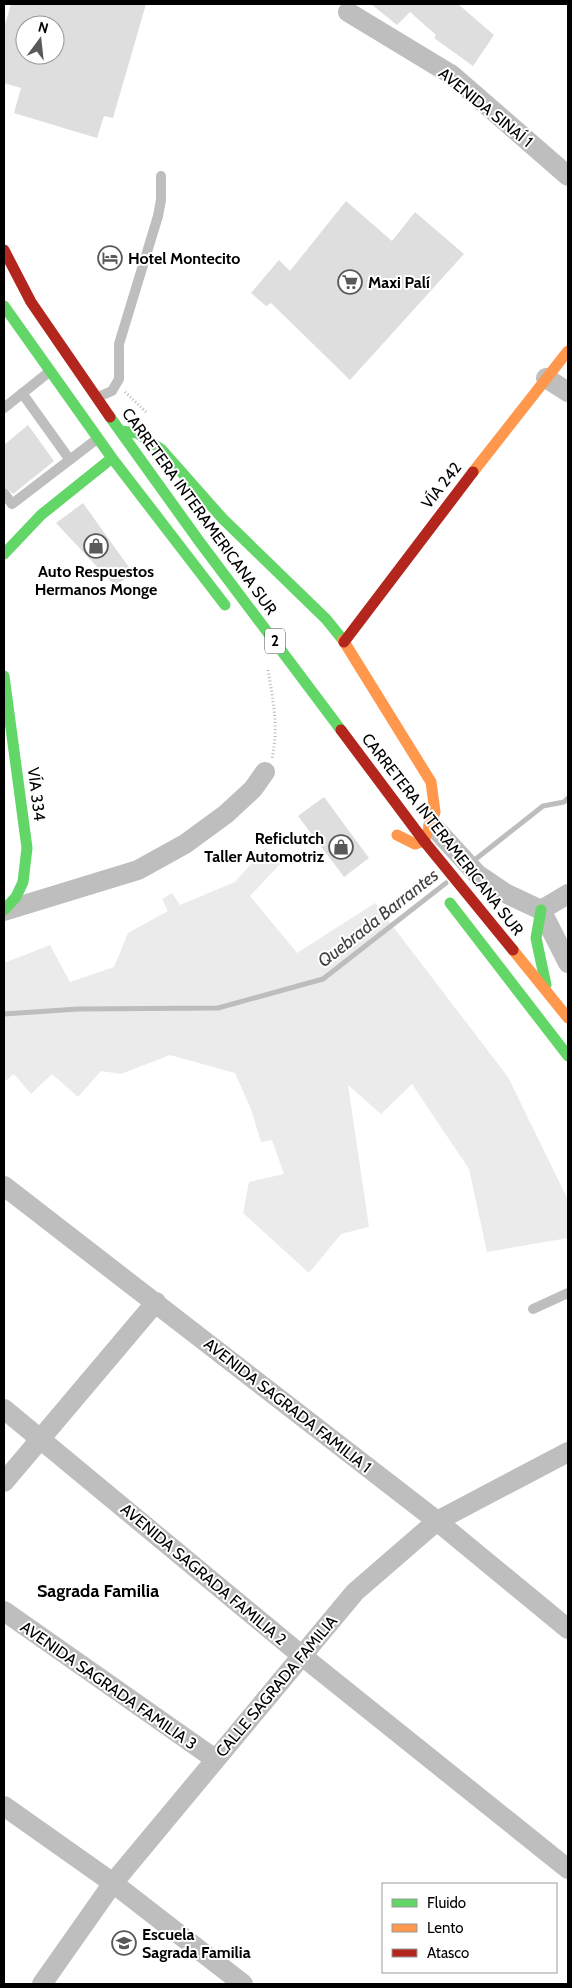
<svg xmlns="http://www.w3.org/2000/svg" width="572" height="1988" viewBox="0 0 572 1988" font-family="Cabin,sans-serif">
  <rect width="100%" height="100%" fill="#fff"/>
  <!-- green -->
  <path fill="#ebebeb" d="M265,848L283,861L250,896L297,953L375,903L508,1077L568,1200V1238L487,1252L469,1169L412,1084L381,1114L348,1085L369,1227L341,1234L309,1273L243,1213L249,1182L284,1174L272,1140L261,1142L251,1109L235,1073L170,1055L121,1074L101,1071L78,1097L52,1074L31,1094L14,1074L4,1082V963L50,945L70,982L114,967L128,933L168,911L162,899L172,893L180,905L235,882Z"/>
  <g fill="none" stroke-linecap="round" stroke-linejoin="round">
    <!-- stream -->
    <path stroke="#bdbdbd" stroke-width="5" d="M472,862L543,806L564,802L568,798
      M4,1014L78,1009L218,1008L323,979L446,883"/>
  </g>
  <!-- building -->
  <path fill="#dedede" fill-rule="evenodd" d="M11,4H146L113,118L104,116L97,138L14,113L21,88L4,83V28ZM25,25H55V55H25Z
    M371,4H458L494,35L473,66L434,38L436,35L410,12L397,25Z
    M346,201L392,241L415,212L464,254L350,380L271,303L266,306L251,293L279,260L290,271Z
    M28,425L54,461L13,494L4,486V445Z
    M83,503L133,573L115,586L56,523Z
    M324,797L369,858L344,877L298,816Z"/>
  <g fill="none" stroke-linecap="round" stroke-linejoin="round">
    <!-- path -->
    <path stroke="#b9b9b9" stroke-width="3" stroke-dasharray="1 2.5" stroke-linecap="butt" d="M125,392L146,412
      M268,670C273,700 279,727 272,758"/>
    <!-- lane -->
    <path stroke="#bebebe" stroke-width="10" d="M22,393L70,460
      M98,397L112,391L119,379V344L158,216L161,200V176
      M4,408L49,372
      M4,493L12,504L97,439
      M533,1309L568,1293"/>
    <!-- street -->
    <path stroke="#bebebe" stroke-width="20" d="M348,12L452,75L568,176
      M546,378L568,392
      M433,826L477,874L505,893L541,910L568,963
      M541,910L568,894
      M4,911L138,870L185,844L226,814L253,789L265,772
      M4,1186L437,1521L568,1629
      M4,1409L301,1655L568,1869
      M4,1482L156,1302
      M4,1611L215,1759
      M4,1806L113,1883L243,1984
      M42,1984L113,1883L355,1592L437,1521L568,1452"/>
    <!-- fast -->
    <path stroke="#63d668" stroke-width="11" d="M4,306L112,458L225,605
      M110,417L199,541L341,730
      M121,431L137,433L161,449L223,519L326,619L343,640
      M4,554L41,515L112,458
      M4,676L27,848L23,882L16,897L4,910
      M450,903L568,1056
      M541,910L536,938L546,985"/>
    <!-- slow -->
    <path stroke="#ff974d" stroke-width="11" d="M473,472L568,351
      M343,640L431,782L435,812L424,841L415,844L397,835
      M513,950L568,1018"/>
    <!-- jam -->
    <path stroke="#b3261e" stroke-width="11" d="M4,250L31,302L110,417
      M344,642L473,472
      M341,730L424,841L513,950"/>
  </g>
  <!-- icons -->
  <defs>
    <g id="hotel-ring" transform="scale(1.25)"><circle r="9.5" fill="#fff" stroke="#595959" stroke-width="1.5"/><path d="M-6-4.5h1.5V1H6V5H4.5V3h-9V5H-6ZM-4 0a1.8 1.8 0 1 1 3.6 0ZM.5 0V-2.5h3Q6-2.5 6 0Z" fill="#595959"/></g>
    <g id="supermarket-ring" transform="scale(1.25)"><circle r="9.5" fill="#fff" stroke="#595959" stroke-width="1.5"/><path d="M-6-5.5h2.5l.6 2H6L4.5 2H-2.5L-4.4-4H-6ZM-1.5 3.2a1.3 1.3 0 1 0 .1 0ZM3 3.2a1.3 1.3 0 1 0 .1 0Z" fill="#595959"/></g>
    <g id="shop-ring" transform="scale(1.25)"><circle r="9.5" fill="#fff" stroke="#595959" stroke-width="1.5"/><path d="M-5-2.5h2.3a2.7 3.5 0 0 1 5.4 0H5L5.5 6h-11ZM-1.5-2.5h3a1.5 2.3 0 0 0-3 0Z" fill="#595959"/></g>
    <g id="school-ring" transform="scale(1.25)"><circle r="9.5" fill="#fff" stroke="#595959" stroke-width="1.5"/><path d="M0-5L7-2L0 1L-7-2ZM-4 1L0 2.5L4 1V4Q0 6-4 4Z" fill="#595959"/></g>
  </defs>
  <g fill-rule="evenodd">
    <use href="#hotel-ring" x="110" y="258"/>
    <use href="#supermarket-ring" x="350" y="282"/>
    <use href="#shop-ring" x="96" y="546"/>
    <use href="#shop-ring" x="341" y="847"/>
    <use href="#school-ring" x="124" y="1943"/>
  </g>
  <g text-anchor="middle" stroke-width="4" stroke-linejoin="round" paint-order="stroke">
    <!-- shield labels -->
    <rect fill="#fff" stroke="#4c4c4c" stroke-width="1" x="265" y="628.5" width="20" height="25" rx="4"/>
    <g font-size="15" font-weight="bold" fill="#000">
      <text x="275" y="646">2</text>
    </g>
    <!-- street labels -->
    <g font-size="16" fill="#000" stroke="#fff">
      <text transform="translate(486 107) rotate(39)" y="6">AVENIDA SINAÍ 1</text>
      <text transform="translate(441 485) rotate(-52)" y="6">VÍA 242</text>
      <text transform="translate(200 511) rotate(54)" y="6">CARRETERA INTERAMERICANA SUR</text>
      <text transform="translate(37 794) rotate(83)" y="6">VÍA 334</text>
      <text transform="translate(443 834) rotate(52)" y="6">CARRETERA INTERAMERICANA SUR</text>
      <text transform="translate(288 1405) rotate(38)" y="6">AVENIDA SAGRADA FAMILIA 1</text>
      <text transform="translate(204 1574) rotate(40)" y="6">AVENIDA SAGRADA FAMILIA 2</text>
      <text transform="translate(109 1685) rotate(35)" y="6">AVENIDA SAGRADA FAMILIA 3</text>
      <text transform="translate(276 1686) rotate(-50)" y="6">CALLE SAGRADA FAMILIA</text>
    </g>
    <!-- poi labels -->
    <g font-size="16" font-weight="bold" fill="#000" stroke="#fff" text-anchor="start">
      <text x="128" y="264">Hotel Montecito</text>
      <text x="368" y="288">Maxi Palí</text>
      <text x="96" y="577" text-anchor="middle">Auto Respuestos<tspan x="96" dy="18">Hermanos Monge</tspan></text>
      <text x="324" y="844" text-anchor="end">Reficlutch<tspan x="324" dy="18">Taller Automotriz</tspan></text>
      <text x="142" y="1940">Escuela<tspan x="142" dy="18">Sagrada Familia</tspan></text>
    </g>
    <!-- water labels -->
    <g font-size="18" font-style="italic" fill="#424242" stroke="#fff">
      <text transform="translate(378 918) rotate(-38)" y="6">Quebrada Barrantes</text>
    </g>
    <!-- neighbourhood labels -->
    <g font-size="18" font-weight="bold" fill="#000" stroke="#fff">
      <text x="98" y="1597">Sagrada Familia</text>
    </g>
  </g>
  <!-- border -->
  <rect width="572" height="1988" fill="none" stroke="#000000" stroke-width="10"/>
  <!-- legend -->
  <rect x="382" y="1883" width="175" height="90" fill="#ffffff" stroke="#999999"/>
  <rect x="392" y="1899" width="25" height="8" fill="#63d668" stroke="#999999"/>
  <text x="427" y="1908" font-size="15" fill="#000000">Fluido</text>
  <rect x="392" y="1924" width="25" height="8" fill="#ff974d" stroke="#999999"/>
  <text x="427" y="1933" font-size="15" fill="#000000">Lento</text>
  <rect x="392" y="1949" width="25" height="8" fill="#b3261e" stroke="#999999"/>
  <text x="427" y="1958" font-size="15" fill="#000000">Atasco</text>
  <!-- north arrow -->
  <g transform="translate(40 40) rotate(15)"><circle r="24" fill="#ffffff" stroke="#999999"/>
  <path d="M0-4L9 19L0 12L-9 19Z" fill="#595959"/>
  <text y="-8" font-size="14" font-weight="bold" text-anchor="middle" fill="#000000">N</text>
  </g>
</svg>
